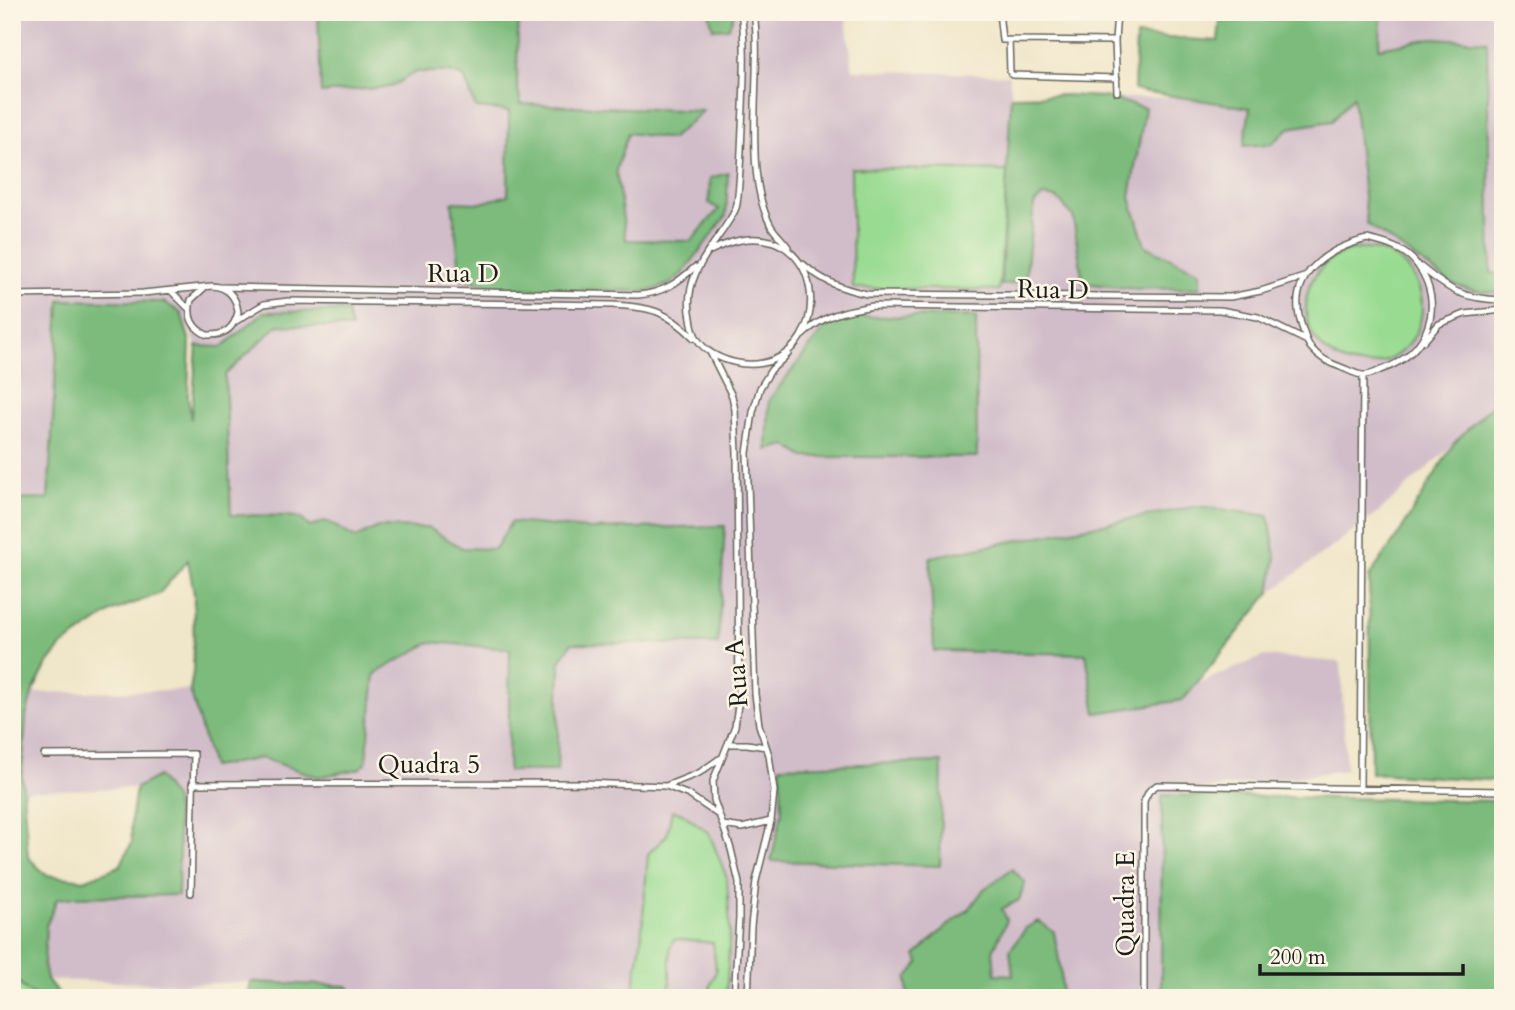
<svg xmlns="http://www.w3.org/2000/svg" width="1515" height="1010" viewBox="0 0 1515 1010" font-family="Cardo,serif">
  <rect width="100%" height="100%" fill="#fcf5e5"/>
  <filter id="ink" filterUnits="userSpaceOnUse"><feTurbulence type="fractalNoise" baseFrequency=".0143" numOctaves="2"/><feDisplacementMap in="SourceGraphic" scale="14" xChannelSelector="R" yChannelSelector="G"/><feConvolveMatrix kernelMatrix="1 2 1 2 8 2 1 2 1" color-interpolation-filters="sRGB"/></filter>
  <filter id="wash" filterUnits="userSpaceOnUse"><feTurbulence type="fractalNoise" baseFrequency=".00686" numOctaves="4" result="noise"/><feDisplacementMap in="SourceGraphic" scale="28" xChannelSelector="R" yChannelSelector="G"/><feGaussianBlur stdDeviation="1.57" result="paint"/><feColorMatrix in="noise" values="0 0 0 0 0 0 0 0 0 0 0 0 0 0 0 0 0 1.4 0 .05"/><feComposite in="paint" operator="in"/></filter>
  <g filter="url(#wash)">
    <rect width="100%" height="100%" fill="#f0e6c9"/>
    <!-- industrial -->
    <path fill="#d1bdc9" d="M12,12H845L853,70L1009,75L1012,96L1119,98L1258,96L1390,12H1503V396L1496,406L1379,512L1270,593L1276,557L1271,516L1198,506L930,557L934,651L1086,654L1145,706L1264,656L1341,662L1346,770L1162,795L1161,998H358L347,986L251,982L189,984L47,980L44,964L46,926L57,899L178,895L158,776L136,788L23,791L26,716L32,693L190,690L212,767L261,758L318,777L366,763L375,674L431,642L510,649L508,771L557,770L560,661L572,643L718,644L725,526L606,529L512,522L495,549H462L429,528L378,527L356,538L326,521L309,527L231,515L224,375L278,325L351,327L347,311L264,312L222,347L197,346L181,313L164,302L60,300L59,290L48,499L12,500Z"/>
    <!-- green -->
    <path fill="#9adb92" stroke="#5b7c57" stroke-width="2" d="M851,168L1007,171L999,290L853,288Z
      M1306 307a58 58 0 1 1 116 0a58 58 0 1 1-116 0Z
      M672,811L682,813L709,833L727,878L730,931L726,998H710V986L716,971L713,943L674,939L670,948V993L634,986L641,941L648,854L667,835Z
      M12,971L18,983L36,998H12Z"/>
    <!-- forest -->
    <path fill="#7bbb7c" stroke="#4c6c4c" stroke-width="2" d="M318,12H518L517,84L521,104L703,111L671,139L628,133L616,170L626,240L691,241L719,209L709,203L710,178L728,173L726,216L683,273L670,284L648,291L508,289L461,278L452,202L481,203L508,195L509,111L476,108L464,77L449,72H416L390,87L321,93Z
      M709,12H735L728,28L713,29Z
      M1221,12H1382L1379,48L1432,38L1487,41L1491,273L1503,275V293L1474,291L1452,284L1367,224L1353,96L1332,121L1289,128L1272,144L1244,146L1250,108L1134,90L1136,36L1218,41Z
      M1064,95L1105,97L1145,108L1130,197L1145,246L1200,272V288L1136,289L1083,283L1073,216L1057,198L1043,196L1034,204L1025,282L1001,285L1011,96Z
      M60,300L164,302L181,313L190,342L188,397L191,420L197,346L222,347L264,312L347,311L351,328L278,325L225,375L231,515L288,516L300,518L310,527L326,521L356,538L378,527L429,528L462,548L495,549L511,522L588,529L725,526L718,644L572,643L560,661L557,771H508L510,649L431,642L375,674L366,763L359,769L318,777L261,758L212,767L190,690L193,672L194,594L188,560L159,594L113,611L63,645L47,665L33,691L26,716L22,776L28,857L46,875L84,880L120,866L132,842L131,820L136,788L158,776L175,800L179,845L178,895L75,897L57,899L46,926L44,964L47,980L63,998C37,998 25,997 12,971V500L48,499Z
      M976,316L977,457H804L786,445L767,450L769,400L826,326L855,317Z
      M1503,394V781L1371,773L1369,577L1398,535L1454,443Z
      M1198,506L1269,516L1276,557L1270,593L1183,700L1096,713L1086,654L934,651L930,557Z
      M942,762L940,866L771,861L782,812L780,766Z
      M1162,795L1503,801V998H1161Z
      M1012,869L1025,882L1019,900L1002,909L1007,920L993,951L995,974L1013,975L1010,950L1026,928L1038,921L1054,932L1061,971L1062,998H908L907,978L919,963L916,955L940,932L970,908L984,889Z
      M251,982L347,986L358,998H248Z"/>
  </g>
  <g filter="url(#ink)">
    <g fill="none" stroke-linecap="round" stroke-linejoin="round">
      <!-- minor casing -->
      <g stroke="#666359" stroke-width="8">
        <path id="minor" d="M754,12C763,75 741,170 771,226C775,233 783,240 788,247
          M999,12L1002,40L1115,41
          M1117,12L1115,41L1117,92
          M1009,40L1010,72L1012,75L1117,78
          M1367,239C1385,243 1407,249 1418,266C1446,305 1428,354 1383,369C1378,371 1369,376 1363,375C1357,375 1348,370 1343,368C1331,364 1319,358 1311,348C1306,342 1304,332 1301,324C1286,276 1326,249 1367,239Z
          M708,252C720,246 734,240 748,239C824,233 833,348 763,363C744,367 722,361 707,350C696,341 693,332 691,318C683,281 705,256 725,227C729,220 736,212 737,204C741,173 741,140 743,108C744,76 746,44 741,12
          M803,264C822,281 842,289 867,294L1230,297L1261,291L1304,277
          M1421,267C1450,291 1463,299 1503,300
          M219,287L638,295C663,293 677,283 695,267
          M171,291L189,309
          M12,295L143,293L212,286C228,287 236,296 238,312C234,329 224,336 207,335C192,328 187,317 191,300L204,288
          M236,321L264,304L288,301L612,305C650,307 666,310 694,338
          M803,335C822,315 847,310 873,306L1220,310L1258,317L1307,341
          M1424,341L1439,324L1465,314L1503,310
          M710,352L732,396L735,410L737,453L739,698L735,726L713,781L714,800L731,849L739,883V918L734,998
          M728,744H747L766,747
          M44,755L194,754L191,893
          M192,784L583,783L666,786L689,795L717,814
          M666,786L699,773L719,759
          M1360,790L1363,375
          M723,825L742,828L771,821
          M748,998L751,926L756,881L771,821L774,791L769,755L759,725L755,694L747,453L753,412L760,388L771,370L788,354
          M1144,998V801L1149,791L1157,785L1503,791"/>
      </g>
      <!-- minor -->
      <use href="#minor" stroke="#fff" stroke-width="5"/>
    </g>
  </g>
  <g text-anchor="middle" stroke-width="5" stroke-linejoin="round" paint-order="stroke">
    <!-- street labels -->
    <g font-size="26" fill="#1c1c1c" stroke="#fcf5e5">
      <text x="463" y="282">Rua D</text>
      <text transform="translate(1053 289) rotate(1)" y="9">Rua D</text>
      <text transform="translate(736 673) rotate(-94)" y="9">Rua A</text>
      <text x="429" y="773">Quadra 5</text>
      <text transform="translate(1125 904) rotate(-90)" y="9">Quadra E</text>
    </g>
  </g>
  <!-- margin -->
  <rect width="1515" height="1010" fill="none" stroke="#fcf5e5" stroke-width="42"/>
  <!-- scale -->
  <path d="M1260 964v10h203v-10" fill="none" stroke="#1c1c1c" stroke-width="3.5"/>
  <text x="1270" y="964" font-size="21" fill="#1c1c1c" stroke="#fcf5e5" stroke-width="5" paint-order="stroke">200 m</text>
</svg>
